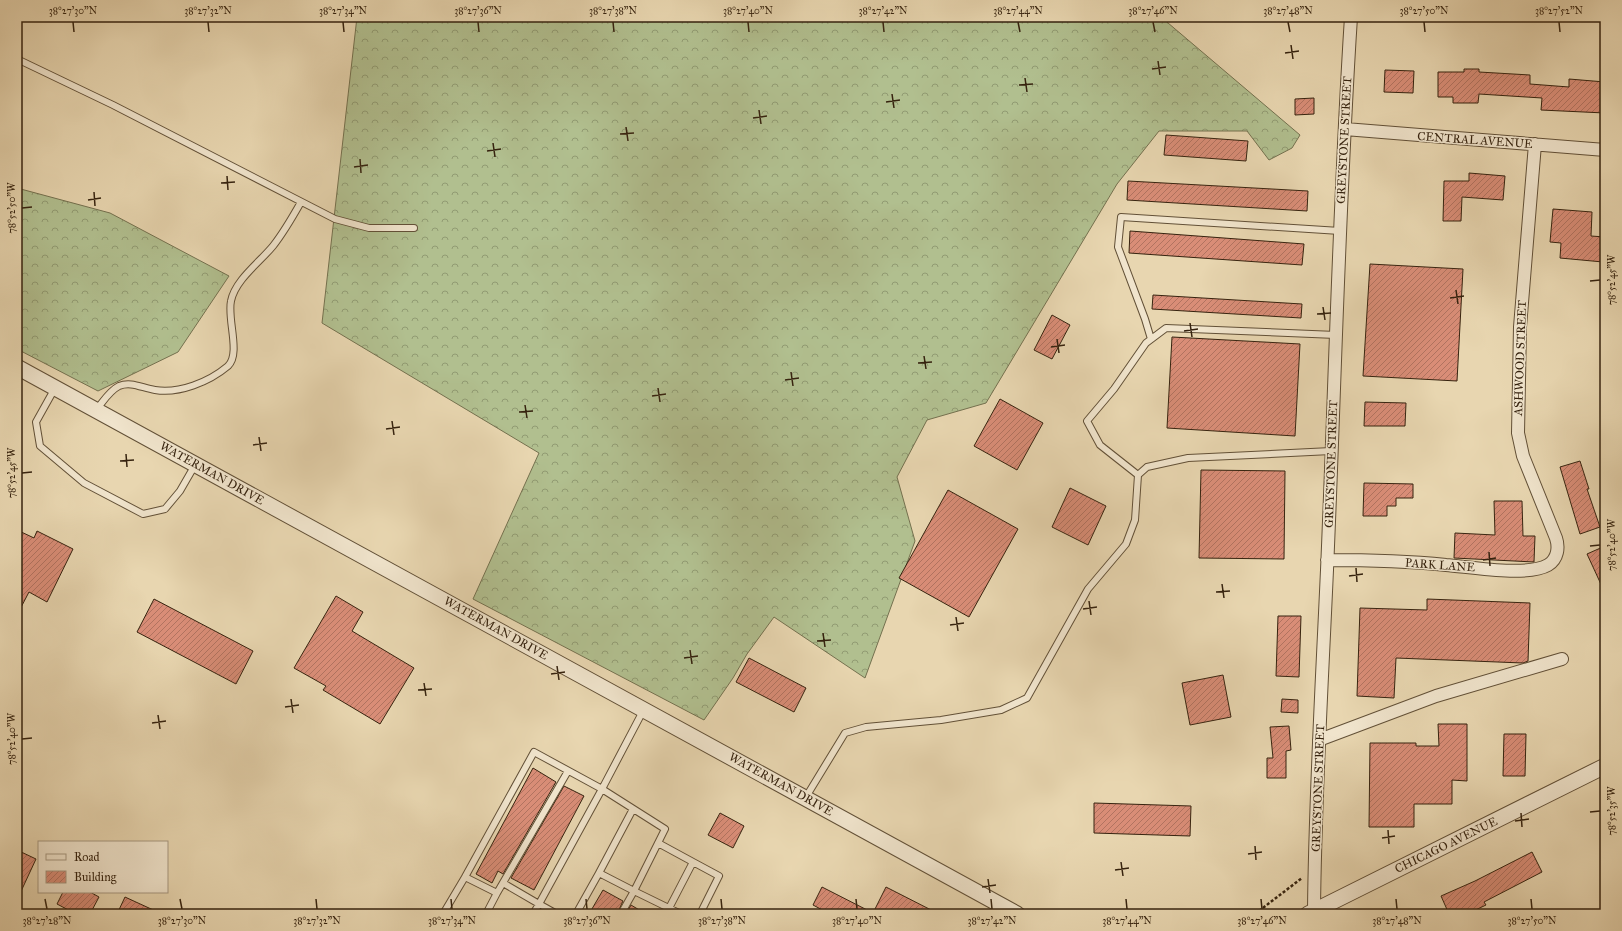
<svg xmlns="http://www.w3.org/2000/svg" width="1622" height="931" viewBox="0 0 1622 931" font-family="'IM FELL Great Primer',serif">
  <defs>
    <pattern id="forest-crowns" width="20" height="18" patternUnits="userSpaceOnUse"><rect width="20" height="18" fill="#b1bf8f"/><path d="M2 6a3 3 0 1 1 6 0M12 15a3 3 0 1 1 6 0" fill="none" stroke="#919b73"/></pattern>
    <pattern id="building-hatch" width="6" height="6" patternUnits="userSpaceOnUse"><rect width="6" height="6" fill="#d98d77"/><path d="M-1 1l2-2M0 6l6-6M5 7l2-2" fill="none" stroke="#b17360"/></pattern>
  </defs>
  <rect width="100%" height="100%" fill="#e8d6b0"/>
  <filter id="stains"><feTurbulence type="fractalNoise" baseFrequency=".005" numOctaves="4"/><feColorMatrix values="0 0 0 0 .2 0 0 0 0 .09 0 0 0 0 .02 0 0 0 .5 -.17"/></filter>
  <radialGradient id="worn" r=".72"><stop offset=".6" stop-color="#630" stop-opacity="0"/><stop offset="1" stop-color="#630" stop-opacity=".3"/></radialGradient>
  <!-- forest -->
  <path fill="url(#forest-crowns)" stroke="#74714f" d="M357,17H1161L1300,135L1292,148L1269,160L1247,131H1159L1117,184L986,403L927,420L897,477L915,541L865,678L774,617L747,654L733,678L704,720L473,599L539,453L322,323Z
    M17,188L110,213L229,276L178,352L98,391L17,349Z"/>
  <!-- building -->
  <path fill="url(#building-hatch)" stroke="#36230f" d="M1464,69H1479V72L1530,75V84L1569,87V79L1605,82V113L1541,110L1542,98L1479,94L1478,103H1453V97H1438V72H1464Z
    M1385,70L1414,71L1413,93L1384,92Z
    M1314,98V114L1295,115V99Z
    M1166,135L1248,141L1246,161L1164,155Z
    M1469,173L1505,176L1503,200L1462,197L1461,221H1443L1444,181H1469Z
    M1128,181L1308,191L1307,211L1127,200Z
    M1553,209L1592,212L1591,236L1605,237L1603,262L1560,258L1561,243L1550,242Z
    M1130,231L1304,244L1302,265L1129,253Z
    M1370,264L1463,269L1457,381L1363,376Z
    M1153,295L1302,304L1301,318L1152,309Z
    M1052,315L1070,325L1052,359L1034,350Z
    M1172,337L1300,344L1295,436L1167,428Z
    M1000,399L1043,423L1017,470L974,446Z
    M1365,402L1406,403L1405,426H1364Z
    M1580,461L1589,489H1587L1600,527L1580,534L1560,467Z
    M1201,470L1285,471L1284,559L1199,558Z
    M1364,483L1413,484V498H1396V506H1387V516H1363Z
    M1070,488L1106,506L1088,545L1052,527Z
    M948,490L1018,529L969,617L899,578Z
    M1494,501H1522L1523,536H1535L1534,562L1454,558L1455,533L1495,535Z
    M17,530L34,538L37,531L73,549L47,602L29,592L17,615Z
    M1605,546V593L1587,554Z
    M336,596L363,612L352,631L414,668L380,724L323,690L326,686L294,668Z
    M154,599L253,651L236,684L137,632Z
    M1427,599L1530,603L1528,661L1523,663L1396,658L1394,698L1357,696L1360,608L1427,610Z
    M1278,616H1301L1299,677L1276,676Z
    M749,658L806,688L794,712L736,682Z
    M1223,675L1231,717L1190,725L1182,683Z
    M1282,699L1298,700V713L1281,712Z
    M1438,724H1467V781L1452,780V804H1414V827H1369L1370,743H1416V746H1439Z
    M1289,726L1291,750L1286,751V778H1267V758H1273L1270,727Z
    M1504,734H1526L1525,776H1503Z
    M533,768L556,782L503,874L498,871L492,883L476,874Z
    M564,786L584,796L534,890L511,878Z
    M1094,803L1191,806L1190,836L1094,833Z
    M720,813L744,826L733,848L708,835Z
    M17,850L36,859L17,900Z
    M1532,852L1542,872L1484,902L1486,905L1467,914H1449L1441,896L1475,881Z
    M822,887L873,913L886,887L939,914H830L813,905Z
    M603,890L623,901L617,914H589Z
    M63,892H90L99,897L90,914H76L57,904Z
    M125,897L162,914H117Z
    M631,905L646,914H626Z"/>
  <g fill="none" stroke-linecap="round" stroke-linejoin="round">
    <!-- service casing -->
    <g stroke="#625037" stroke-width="8">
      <path id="service" d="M17,59L113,105L335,219L369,228H414
        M1151,339L1145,319L1118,247L1121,217L1340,231
        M55,388L36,422L40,446L84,483L143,514L165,509L180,491L195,465
        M96,410C103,402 109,391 119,386C131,381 142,388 155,390C179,394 209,382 228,366C241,354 227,319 231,301C235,280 260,262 273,246C284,232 292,218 301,202
        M1138,475L1100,445L1087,421L1114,389L1146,343L1166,328L1336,335
        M806,797L845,733L866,727L941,720L1001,710L1027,698L1088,589L1126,544L1135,520L1138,475L1147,467L1188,458L1331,451
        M658,843L693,862L666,914
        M693,862L719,876L700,914
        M503,883L539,904L533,914
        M497,893L465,877L534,752L602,789L643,711
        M443,914L465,877
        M486,914L497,893L568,771
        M557,914L539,904L602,789L665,829L634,891L599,873L633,809
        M576,914L599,873
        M621,914L634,891L681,914"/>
    </g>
    <!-- minor casing -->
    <g stroke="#625037" stroke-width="14">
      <path id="minor" d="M1345,129L1605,150
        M1327,560C1367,560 1407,561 1446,565C1471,567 1527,577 1548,565C1558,559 1559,547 1556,538L1523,456L1518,433L1520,327L1535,144
        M1319,740L1436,696L1562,659
        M1314,911C1315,797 1322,683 1327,570C1335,385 1339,201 1351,17"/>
    </g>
    <!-- tertiary casing -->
    <g stroke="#625037" stroke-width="17">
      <path id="tertiary" d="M17,367L1017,914
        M1308,914L1605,766"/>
    </g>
    <!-- path -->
    <path stroke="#36230f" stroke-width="2.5" stroke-dasharray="3 2" stroke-linecap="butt" d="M1255,914L1302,878"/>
    <!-- service -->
    <use href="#service" stroke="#f0e4cc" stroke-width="6"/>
    <!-- minor -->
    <use href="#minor" stroke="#f0e4cc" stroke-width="12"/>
    <!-- tertiary -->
    <use href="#tertiary" stroke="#f0e4cc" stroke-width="15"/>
  </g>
  <!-- ticks -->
  <path fill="none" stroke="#36230f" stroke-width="1.5" d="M73,22L74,32M208,22L209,32M343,22L344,32M478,22L479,32M613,22L614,32M748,22L749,32M883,22L884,32M1018,22L1020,32M1153,22L1155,32M1288,22L1290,32M1424,22L1425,32M1559,22L1560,32M1291,45L1293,59M1285,53L1299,51M1158,61L1160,75M1152,69L1166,67M1025,78L1027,92M1019,85L1033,84M892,94L894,108M886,102L900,100M759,110L761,124M753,118L767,116M626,127L628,141M620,134L634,133M493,143L495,157M487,151L501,149M360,159L361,173M354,167L368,165M227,176L228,190M221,183L235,182M94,192L95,206M88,200L101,198M22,208L32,207M1590,281L1600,280M1456,290L1458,304M1450,298L1464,296M1323,307L1325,320M1317,314L1331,313M1190,323L1192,337M1184,331L1198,329M1057,339L1059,353M1051,347L1065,345M924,356L926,369M918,363L932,362M791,372L793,386M785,380L799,378M658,388L660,402M652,396L666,394M525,405L527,418M519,412L533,411M392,421L394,435M386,429L400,427M259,437L261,451M253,445L267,443M126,454L127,467M120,461L134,460M22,473L32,472M1590,546L1600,545M1489,552L1490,566M1483,560L1496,558M1356,568L1357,582M1349,576L1363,574M1222,584L1224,598M1216,592L1230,591M1089,601L1091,615M1083,609L1097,607M956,617L958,631M950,625L964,623M823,633L825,647M817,641L831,640M690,650L692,664M684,658L698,656M557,666L559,680M551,674L565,672M424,683L426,696M418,690L432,689M291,699L293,713M285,707L299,705M158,715L160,729M152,723L166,721M22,739L32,738M1590,812L1600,811M1521,813L1522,827M1515,821L1529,819M1388,830L1389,844M1382,838L1395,836M1255,846L1256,860M1248,854L1262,852M1121,862L1123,876M1115,870L1129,868M988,879L990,893M982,887L996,885M45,899L47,909M180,899L182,909M316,899L317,909M451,899L452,909M586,899L587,909M721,899L722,909M856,899L857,909M991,899L992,909M1126,899L1127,909M1261,899L1262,909M1396,899L1397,909M1531,899L1532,909"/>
  <g text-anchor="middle" stroke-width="3" stroke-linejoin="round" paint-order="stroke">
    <!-- street labels -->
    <g font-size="12" fill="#36230f" stroke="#f0e4cc">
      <text transform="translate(1344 140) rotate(-87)" y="4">GREYSTONE STREET</text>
      <text transform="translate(1475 140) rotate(4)" y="4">CENTRAL AVENUE</text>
      <text transform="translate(1520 358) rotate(-88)" y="4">ASHWOOD STREET</text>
      <text transform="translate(1331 464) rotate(-88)" y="4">GREYSTONE STREET</text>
      <text transform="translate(212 473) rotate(29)" y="4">WATERMAN DRIVE</text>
      <text transform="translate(1440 565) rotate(4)" y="4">PARK LANE</text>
      <text transform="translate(496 628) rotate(29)" y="4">WATERMAN DRIVE</text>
      <text transform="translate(781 784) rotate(29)" y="4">WATERMAN DRIVE</text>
      <text transform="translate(1318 788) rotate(-88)" y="4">GREYSTONE STREET</text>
      <text transform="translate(1446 845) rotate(-26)" y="4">CHICAGO AVENUE</text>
    </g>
  </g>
  <!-- margin -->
  <rect width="1622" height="931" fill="none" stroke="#e8d6b0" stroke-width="44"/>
  <!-- legend -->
  <rect x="38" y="841" width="130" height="52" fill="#f0e4cc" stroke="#a69780"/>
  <rect x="46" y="854" width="20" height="6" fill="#f0e4cc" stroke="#a69780"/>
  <text x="74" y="861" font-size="12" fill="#36230f">Road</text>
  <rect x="46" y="871" width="20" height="12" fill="url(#building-hatch)" stroke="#a69780"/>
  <text x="74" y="881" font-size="12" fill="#36230f">Building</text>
  <rect x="22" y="22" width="1578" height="887" fill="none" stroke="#36230f" stroke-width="1.5"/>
  <g font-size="10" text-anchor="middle" fill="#36230f">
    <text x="73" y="14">38°27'30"N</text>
    <text x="208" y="14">38°27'32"N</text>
    <text x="343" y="14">38°27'34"N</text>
    <text x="478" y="14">38°27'36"N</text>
    <text x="613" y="14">38°27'38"N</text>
    <text x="748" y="14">38°27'40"N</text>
    <text x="883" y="14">38°27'42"N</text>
    <text x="1018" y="14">38°27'44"N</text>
    <text x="1153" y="14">38°27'46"N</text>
    <text x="1288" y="14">38°27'48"N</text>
    <text x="1424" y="14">38°27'50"N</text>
    <text x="1559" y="14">38°27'52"N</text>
    <text transform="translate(11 208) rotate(-90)" y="4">78°52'50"W</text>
    <text transform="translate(1611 280) rotate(-90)" y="4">78°52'45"W</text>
    <text transform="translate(11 473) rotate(-90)" y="4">78°52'45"W</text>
    <text transform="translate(1611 545) rotate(-90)" y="4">78°52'40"W</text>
    <text transform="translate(11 739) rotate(-90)" y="4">78°52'40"W</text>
    <text transform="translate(1611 811) rotate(-90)" y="4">78°52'35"W</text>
    <text x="47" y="924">38°27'28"N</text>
    <text x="182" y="924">38°27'30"N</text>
    <text x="317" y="924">38°27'32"N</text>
    <text x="452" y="924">38°27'34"N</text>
    <text x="587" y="924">38°27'36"N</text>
    <text x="722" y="924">38°27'38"N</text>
    <text x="857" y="924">38°27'40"N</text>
    <text x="992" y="924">38°27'42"N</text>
    <text x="1127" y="924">38°27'44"N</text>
    <text x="1262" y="924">38°27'46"N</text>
    <text x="1397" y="924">38°27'48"N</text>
    <text x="1532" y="924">38°27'50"N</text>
  </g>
  <rect width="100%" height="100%" filter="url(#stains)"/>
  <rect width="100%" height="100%" fill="url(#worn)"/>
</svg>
